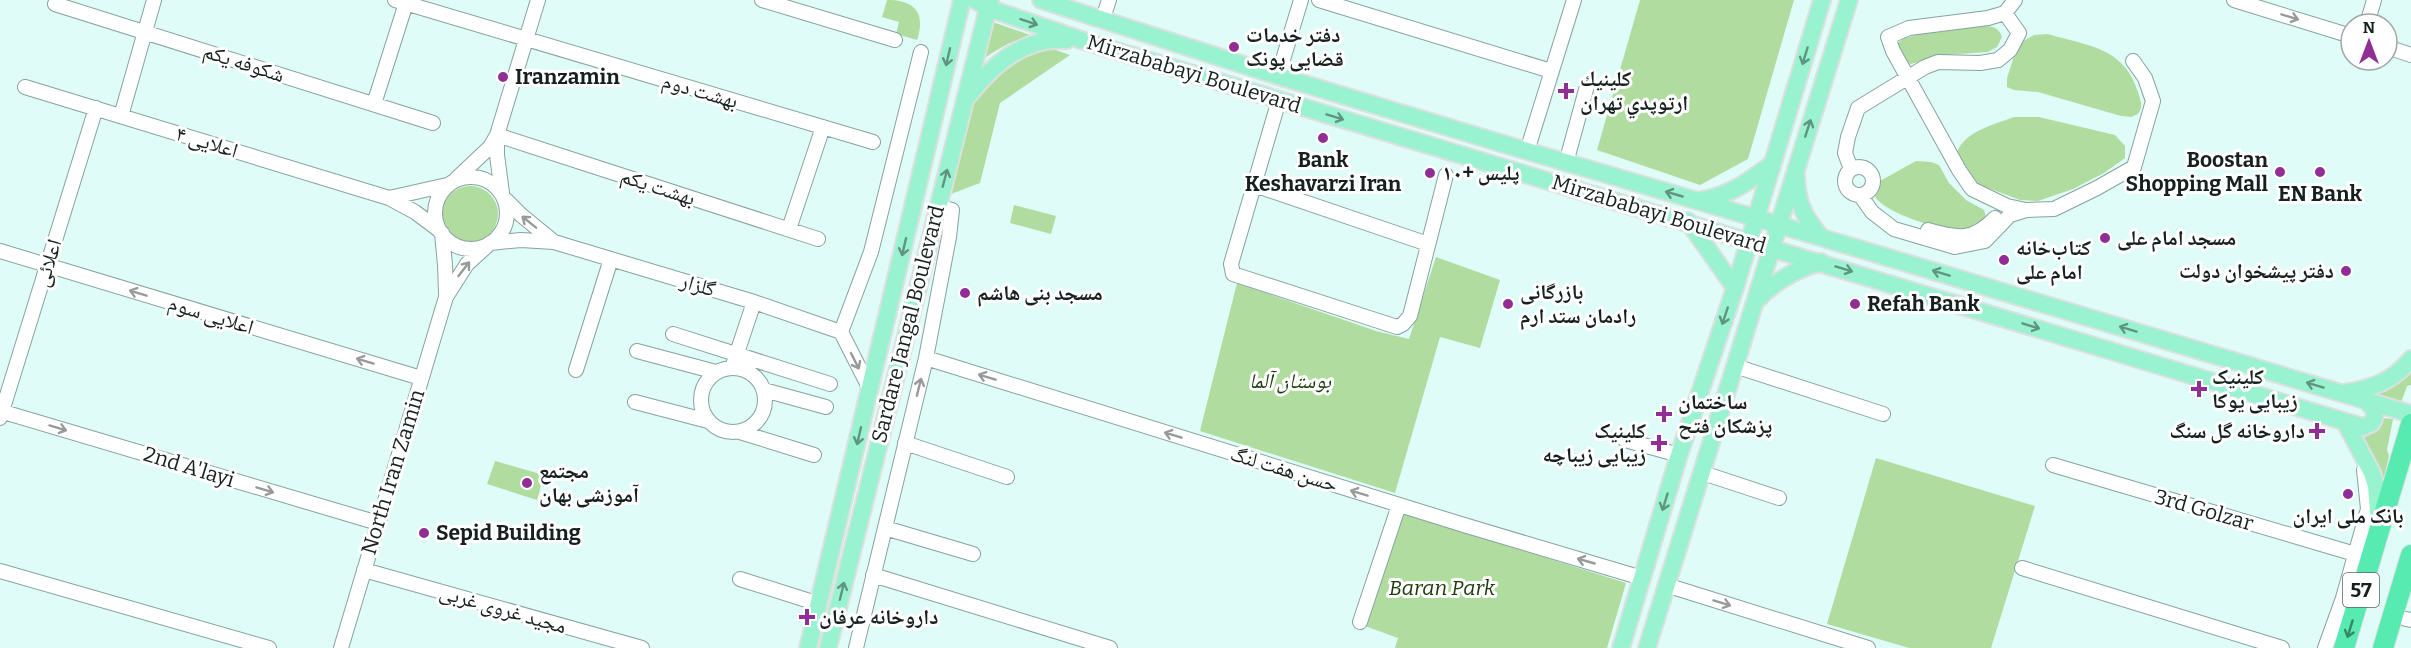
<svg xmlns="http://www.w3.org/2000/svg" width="2411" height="648" viewBox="0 0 2411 648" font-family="Bitter,'Noto Naskh Arabic',serif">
  <rect width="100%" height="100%" fill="#dffcf9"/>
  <!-- green -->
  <path fill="#b1dc9f" d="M887,0C915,0 926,13 917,40L896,34L899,22L882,17Z
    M1640,0H1794L1748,159L1700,185L1597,150Z
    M993,22L1033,36C1012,40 998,48 981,61Z
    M1979,26C1989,26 1998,25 2002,37L1997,47L1988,52L1942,55L1911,64L1904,62L1896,49C1897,45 1897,44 1900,41C1909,33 1965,27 1979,26Z
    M2048,34C2088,46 2124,47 2138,92C2140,100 2144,106 2138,114L2131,117L2121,116L2038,92L2014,90L2007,87V78L2018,44L2034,35Z
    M1050,48L1070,55L1000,103L980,183L951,194L973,99L986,84L1017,59Z
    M2014,117H2039L2115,135L2125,146V158L2104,173L2073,189L2038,201L2020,200L1975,183L1956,156C1961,132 1993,125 2014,117Z
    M1916,161L1931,162L1939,165L1949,183L1966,200L1984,210L1986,217C1982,222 1974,229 1967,230C1949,234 1887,214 1876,198C1875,196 1875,192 1874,189L1880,181Z
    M442 214a28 28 0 1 1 56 0a28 28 0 1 1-56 0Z
    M1014,205L1056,216L1051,234L1010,223Z
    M1436,257L1500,280L1480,348L1440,337L1395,493L1200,431L1237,283L1376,331L1409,339Z
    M2411,367V385L2407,386L2401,403L2365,395Z
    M2382,418L2393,419L2387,450L2389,456L2379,501L2359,434Z
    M1876,458L2035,506L1991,648H1909L1827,624Z
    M495,461L544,475L537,500L487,484Z
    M1404,513L1626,583L1607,648H1395L1398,638L1365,626Z"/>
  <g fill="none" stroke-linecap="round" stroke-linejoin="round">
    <!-- minor casing -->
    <g stroke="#87a2a0" stroke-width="16">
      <path id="minor" d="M395,0L873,142
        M762,0L895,40
        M1319,0L1551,71
        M2015,0L2005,13L1988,18L1909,28L1888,37L1893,51L1959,170L1972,189L2007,206L2026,210L2054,209L2097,188L2134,167L2153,101L2145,78L2133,61
        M2234,0L2351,36
        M55,4L433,123
        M1105,12L1109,0
        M2367,24L2374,0
        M2387,47L2411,55
        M1278,76L1301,0
        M25,87L389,198L415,212L439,230
        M1279,100L1231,264L1233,274L1397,327L1403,324L1410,316L1446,175
        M374,104L407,0
        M121,116L154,0
        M497,135L818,239
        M497,135V155L502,193
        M1527,151L1574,0
        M1566,163L1587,86
        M1845 181a14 14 0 1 1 28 0a14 14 0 1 1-28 0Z
        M1851,169L1845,153L1848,137L1858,108L1925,67L1938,62L1980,63L1998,60L2010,50L2019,33L2005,13
        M435 213a36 36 0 1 1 72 0a36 36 0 1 1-72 0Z
        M456,179L490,147L497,135L538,0
        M1254,185L1428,244
        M1860,195L1872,212L1894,229L1955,247L1985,241L2010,215L2026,210
        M389,198L447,185
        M506,200L521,215L554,242
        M789,229L823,127
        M1928,230C1958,238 1972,242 1995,218
        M442,233L445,265L446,294
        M490,243L521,240L554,242L754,302L841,332
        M0,251L421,378
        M673,334L830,384
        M637,351L716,372
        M926,358L1464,525L1642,578
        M734,362L754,302
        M1735,366L1883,414
        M701 400a32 32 0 1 1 64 0a32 32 0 1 1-64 0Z
        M576,370L611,259
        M870,389L841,332L871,252L921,52
        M764,390L826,407
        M635,402L708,421
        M0,411L378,523
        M0,418L96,108
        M740,432L814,455
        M1625,440L1679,455
        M905,443L1007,477
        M2053,465L2355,554
        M1703,473L1779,498
        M885,528L973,554
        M2022,568L2282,648
        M364,570L642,648
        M0,571L269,648
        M873,575L1110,648
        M740,579L819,604
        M1666,585L1868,648
        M2406,619L2411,620
        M1360,622L1399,505
        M341,648L446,297L467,264L487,246
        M856,648L926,358L949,237L952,210L937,206
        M2325,648L2343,598L2368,509L2364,470"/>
    </g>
    <!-- major casing -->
    <g stroke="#dee0e0" stroke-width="20">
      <path id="major" d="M975,0L988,8L1087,42L2363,427L2372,423C2377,413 2375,409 2367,402
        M1041,0L1278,76L1527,151L1756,218L2411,414
        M969,95C993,64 1025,36 1067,40
        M1796,176C1797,203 1804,217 1821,237
        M1702,200C1731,195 1749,181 1772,164
        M1688,221L1735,288
        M1757,300C1775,281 1796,269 1821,262
        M2344,393C2373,388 2392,382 2411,359
        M2345,422L2372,473L2376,486L2379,525
        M808,648L962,0
        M828,648L990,0
        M1621,648L1679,455L1735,288L1822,0
        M1647,648L1849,0"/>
    </g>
    <!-- highway casing -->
    <g stroke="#dee0e0" stroke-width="22">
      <path id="highway" d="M2344,648L2411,424
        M2383,648L2411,555"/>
    </g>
    <!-- minor -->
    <use href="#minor" stroke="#fff" stroke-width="14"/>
    <!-- major -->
    <use href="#major" stroke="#9af3d0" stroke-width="16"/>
    <!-- highway -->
    <use href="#highway" stroke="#57ebb1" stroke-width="20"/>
  </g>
  <!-- one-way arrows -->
  <defs><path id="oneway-shaft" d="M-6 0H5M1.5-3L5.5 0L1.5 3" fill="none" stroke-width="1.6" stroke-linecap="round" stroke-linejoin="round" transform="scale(1.5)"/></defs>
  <g stroke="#969b9a">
    <use href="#oneway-shaft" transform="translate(2290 17) rotate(17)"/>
    <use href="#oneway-shaft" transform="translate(529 222) rotate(-141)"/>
    <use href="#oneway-shaft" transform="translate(464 269) rotate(-52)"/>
    <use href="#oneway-shaft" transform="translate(138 293) rotate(-163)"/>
    <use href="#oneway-shaft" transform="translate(365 361) rotate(-163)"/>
    <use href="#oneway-shaft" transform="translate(855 361) rotate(63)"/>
    <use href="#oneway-shaft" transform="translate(987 377) rotate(-163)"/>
    <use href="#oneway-shaft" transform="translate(919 387) rotate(-76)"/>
    <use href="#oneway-shaft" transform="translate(58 428) rotate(17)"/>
    <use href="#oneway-shaft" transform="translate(1173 435) rotate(-163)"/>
    <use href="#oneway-shaft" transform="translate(265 490) rotate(17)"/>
    <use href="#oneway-shaft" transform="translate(1359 493) rotate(-163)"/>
    <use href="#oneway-shaft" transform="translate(1586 561) rotate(-164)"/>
    <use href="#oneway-shaft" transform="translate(1722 603) rotate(17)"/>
  </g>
  <g stroke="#5f9480">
    <use href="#oneway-shaft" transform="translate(1029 22) rotate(19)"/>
    <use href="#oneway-shaft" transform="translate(1805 56) rotate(107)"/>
    <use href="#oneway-shaft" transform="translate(948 57) rotate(103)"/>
    <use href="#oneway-shaft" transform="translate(1335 117) rotate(17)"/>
    <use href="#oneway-shaft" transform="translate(1808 128) rotate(-72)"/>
    <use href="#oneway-shaft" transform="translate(945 178) rotate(-75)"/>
    <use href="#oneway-shaft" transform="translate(1674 194) rotate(-164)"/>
    <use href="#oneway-shaft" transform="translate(904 247) rotate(103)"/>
    <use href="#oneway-shaft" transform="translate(1844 269) rotate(17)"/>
    <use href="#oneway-shaft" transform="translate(1941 273) rotate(-163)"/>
    <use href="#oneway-shaft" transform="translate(1725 316) rotate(108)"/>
    <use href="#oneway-shaft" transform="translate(2031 326) rotate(17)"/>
    <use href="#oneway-shaft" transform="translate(2128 329) rotate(-163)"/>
    <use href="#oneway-shaft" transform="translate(2315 385) rotate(-163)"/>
    <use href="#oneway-shaft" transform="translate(859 436) rotate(103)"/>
    <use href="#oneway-shaft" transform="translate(1665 502) rotate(107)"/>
    <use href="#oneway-shaft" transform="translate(842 591) rotate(-76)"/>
  </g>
  <use stroke="#368668" href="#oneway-shaft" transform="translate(2350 629) rotate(107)"/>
  <!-- markers -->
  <g fill="#912e96" stroke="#fff" stroke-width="2">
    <circle cx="1234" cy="47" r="6"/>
    <circle cx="503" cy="77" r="6"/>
    <path d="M1563 82h6v6h6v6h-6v6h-6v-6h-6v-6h6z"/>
    <circle cx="1323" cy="138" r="6"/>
    <circle cx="2280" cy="172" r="6"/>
    <circle cx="2320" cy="172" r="6"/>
    <circle cx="1430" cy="173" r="6"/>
    <circle cx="2105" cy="238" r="6"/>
    <circle cx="2004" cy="260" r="6"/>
    <circle cx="2346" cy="271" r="6"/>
    <circle cx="965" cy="293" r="6"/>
    <circle cx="1508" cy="304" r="6"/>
    <circle cx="1855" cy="304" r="6"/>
    <path d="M2196 380h6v6h6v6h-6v6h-6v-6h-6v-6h6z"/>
    <path d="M1661 405h6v6h6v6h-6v6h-6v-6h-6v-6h6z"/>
    <path d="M2314 422h6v6h6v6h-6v6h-6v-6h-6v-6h6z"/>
    <path d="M1656 434h6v6h6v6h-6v6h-6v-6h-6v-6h6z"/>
    <circle cx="527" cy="483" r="6"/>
    <circle cx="2348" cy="494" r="6"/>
    <circle cx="424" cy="533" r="6"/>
    <path d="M804 608h6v6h6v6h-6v6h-6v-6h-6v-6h6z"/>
  </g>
  <g text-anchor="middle" stroke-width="6" stroke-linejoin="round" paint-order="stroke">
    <!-- shield labels -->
    <rect fill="#fff" stroke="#5c6362" stroke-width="1.5" x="2343" y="573" width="36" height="34" rx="4.5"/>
    <g font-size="20" font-weight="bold" fill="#16201f">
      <text x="2361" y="597">57</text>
    </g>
    <!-- poi labels -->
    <g font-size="21" font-weight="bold" fill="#16201f" stroke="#fff" text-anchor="start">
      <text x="1246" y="42">دفتر خدمات<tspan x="1246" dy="24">قضایی پونک</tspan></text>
      <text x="515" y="84">Iranzamin</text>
      <text x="1580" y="86">كلينيك<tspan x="1580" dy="24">ارتوپدي تهران</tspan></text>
      <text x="1323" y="167" text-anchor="middle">Bank<tspan x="1323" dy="24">Keshavarzi Iran</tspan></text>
      <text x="2268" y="167" text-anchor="end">Boostan<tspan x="2268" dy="24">Shopping Mall</tspan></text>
      <text x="1442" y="180">پلیس +۱۰</text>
      <text x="2320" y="201" text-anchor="middle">EN Bank</text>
      <text x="2117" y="245">مسجد امام علی</text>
      <text x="2016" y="255">کتاب‌خانه<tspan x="2016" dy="24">امام علی</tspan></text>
      <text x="2334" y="278" text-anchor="end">دفتر پیشخوان دولت</text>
      <text x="1520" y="299">بازرگانی<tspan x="1520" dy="24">رادمان ستد ارم</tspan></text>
      <text x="977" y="300">مسجد بنی هاشم</text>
      <text x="1867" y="311">Refah Bank</text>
      <text x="2212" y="384">کلینیک<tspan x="2212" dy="24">زیبایی یوکا</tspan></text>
      <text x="1678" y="409">ساختمان<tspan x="1678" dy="24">پزشکان فتح</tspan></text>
      <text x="1646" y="438" text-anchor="end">کلینیک<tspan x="1646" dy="24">زیبایی زیباچه</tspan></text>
      <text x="2305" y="438" text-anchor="end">داروخانه گل سنگ</text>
      <text x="539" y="478">مجتمع<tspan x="539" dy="24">آموزشی بهان</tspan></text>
      <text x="2348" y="523" text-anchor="middle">بانک ملی ایران</text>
      <text x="436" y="540">Sepid Building</text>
      <text x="819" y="624">داروخانه عرفان</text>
    </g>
    <!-- street labels -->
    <g font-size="21" fill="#16201f" stroke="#fff">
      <text transform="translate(244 63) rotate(18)" y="7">شکوفه یکم</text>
      <text transform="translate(1194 74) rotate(17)" y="7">Mirzababayi Boulevard</text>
      <text transform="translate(700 91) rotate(16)" y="7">بهشت دوم</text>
      <text transform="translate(207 142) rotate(17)" y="7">اعلایی ۴</text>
      <text transform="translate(658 187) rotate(18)" y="7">بهشت یکم</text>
      <text transform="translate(1659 214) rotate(17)" y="7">Mirzababayi Boulevard</text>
      <text transform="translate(48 263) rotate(-73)" y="7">اعلائی</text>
      <text transform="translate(698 285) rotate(17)" y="7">گلزار</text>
      <text transform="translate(211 315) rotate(17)" y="7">اعلایی سوم</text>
      <text transform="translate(908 324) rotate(-76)" y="7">Sardare Jangal Boulevard</text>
      <text transform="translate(189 467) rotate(17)" y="7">2nd A'layi</text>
      <text transform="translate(1284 469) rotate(17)" y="7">حسن هفت لنگ</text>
      <text transform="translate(393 472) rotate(-73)" y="7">North Iran Zamin</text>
      <text transform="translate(2204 510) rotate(16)" y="7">3rd Golzar</text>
      <text transform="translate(503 609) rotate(16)" y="7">مجید غروی غربی</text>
    </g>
    <!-- park labels -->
    <g font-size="21" font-style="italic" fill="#1a3a08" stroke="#fff">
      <text x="1290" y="388">بوستان آلما</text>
      <text x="1442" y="595">Baran Park</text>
    </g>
  </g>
  <!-- north arrow -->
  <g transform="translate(2369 42)"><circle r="28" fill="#ffffff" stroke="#a2a6a5" stroke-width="1.5"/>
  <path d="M0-4.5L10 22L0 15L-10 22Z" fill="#912e96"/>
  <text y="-9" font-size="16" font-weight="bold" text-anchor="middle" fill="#16201f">N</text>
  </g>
</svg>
